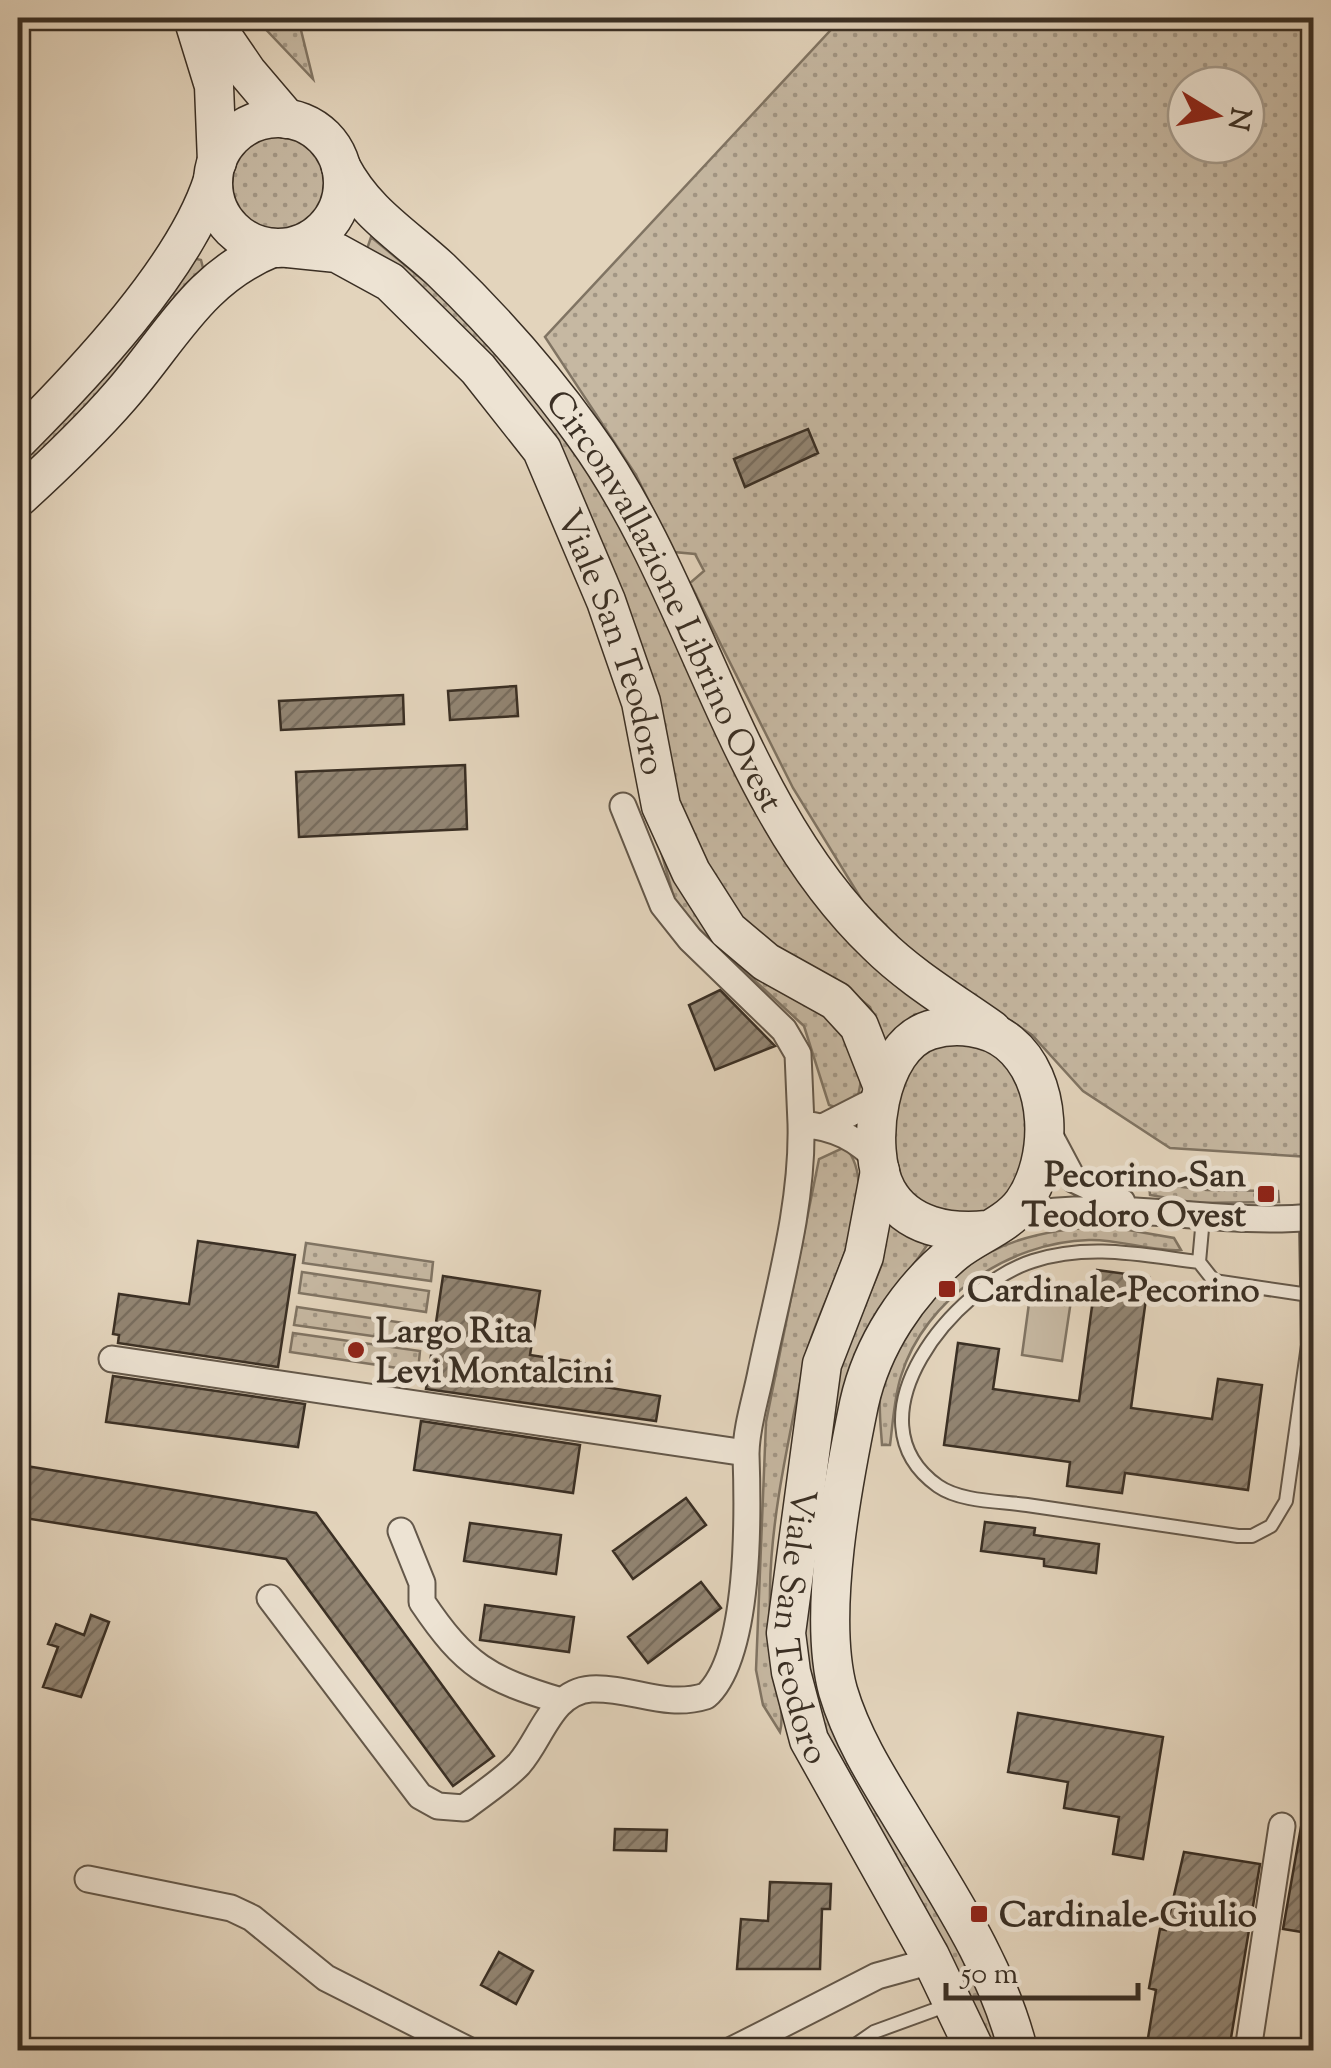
<svg xmlns="http://www.w3.org/2000/svg" width="1331" height="2068" viewBox="0 0 1331 2068" font-family="'Sorts Mill Goudy',serif">
  <defs>
    <pattern id="grass-dots" width="8" height="8" patternUnits="userSpaceOnUse" patternTransform="scale(2.5)"><rect width="8" height="8" fill="#c6b8a2"/><path d="M2 2h.1M6 6h.1" fill="none" stroke="#a29684" stroke-width="1.8" stroke-linecap="round"/></pattern>
    <pattern id="building-hatch" width="6" height="6" patternUnits="userSpaceOnUse" patternTransform="scale(2.5)"><rect width="6" height="6" fill="#928573"/><path d="M-1 1l2-2M0 6l6-6M5 7l2-2" fill="none" stroke="#786d5e"/></pattern>
  </defs>
  <rect width="100%" height="100%" fill="#e3d4bc"/>
  <filter id="stains"><feTurbulence type="fractalNoise" baseFrequency=".002" numOctaves="4"/><feColorMatrix values="0 0 0 0 .2 0 0 0 0 .09 0 0 0 0 .02 0 0 0 .5 -.17"/></filter>
  <radialGradient id="worn" r=".72"><stop offset=".6" stop-color="#630" stop-opacity="0"/><stop offset="1" stop-color="#630" stop-opacity=".3"/></radialGradient>
  <!-- grass -->
  <path fill="url(#grass-dots)" stroke="#807463" stroke-width="2.5" fill-rule="evenodd" d="M255,18H298L313,79Z
    M842,18H1313V1205L1310,1157L1170,1148L1083,1091L1032,1035L946,978L901,941L863,902L793,788L690,583L704,571L695,554L674,552L636,475L545,337ZM1186,85H1246V145H1186Z
    M229 184a50 50 0 1 1 100 0a50 50 0 1 1-100 0Z
    M371,237L472,320L577,447L705,686L934,1017L886,1047L870,1007L848,989L777,951L741,922L685,832L606,564L367,249Z
    M193,258L201,260L203,268L133,359L18,480V460Z
    M649,808L662,845L842,1023L861,1081L858,1096L841,1109L829,1105L804,1026L677,909Z
    M949,1040L1001,1053C1023,1085 1023,1092 1026,1130C1037,1254 867,1240 892,1113C896,1094 908,1074 916,1056Z
    M845,1147C889,1195 814,1308 804,1363C790,1435 771,1515 770,1589C770,1612 768,1636 771,1658C773,1683 786,1708 780,1732L763,1705L756,1670L766,1422L819,1159Z
    M1149,1183L1207,1190L1278,1191L1279,1202L1197,1203L1150,1195Z
    M888,1221L928,1244L886,1304L816,1600L1003,2050H989L825,1744L800,1628L839,1369L882,1264Z
    M1111,1227L1174,1238L1181,1250C1150,1252 1120,1239 1089,1240C1009,1242 925,1298 901,1376C894,1398 893,1423 890,1445H882C881,1429 879,1414 880,1398C881,1378 892,1360 902,1342C950,1256 1016,1228 1111,1227Z
    M306,1243L433,1262L431,1281L303,1263Z
    M302,1272L429,1291L426,1312L299,1293Z
    M297,1307L424,1326L422,1343L294,1325Z
    M293,1333L420,1351L418,1371L290,1352Z"/>
  <!-- pitch -->
  <path fill="#c6b8a2" stroke="#807463" stroke-width="2.5" d="M1032,1281L1073,1287L1062,1361L1022,1355Z"/>
  <!-- building -->
  <path fill="url(#building-hatch)" stroke="#3a2f24" stroke-width="2.5" d="M808,429L818,453L745,487L734,459Z
    M516,686L518,716L450,720L448,691Z
    M403,695L404,724L281,730L279,701Z
    M465,765L467,829L299,837L296,772Z
    M720,990L775,1046L715,1070L689,1005Z
    M198,1241L295,1255L278,1367L118,1343L119,1335L113,1334L119,1294L189,1304Z
    M1097,1270L1149,1277L1131,1408L1212,1419L1218,1379L1262,1385L1248,1490L1125,1473L1122,1493L1067,1486L1070,1462L944,1445L958,1343L999,1349L993,1389L1079,1401Z
    M443,1276L540,1291L530,1355L595,1365L592,1385L660,1396L656,1421L426,1389Z
    M113,1376L305,1404L298,1447L106,1422Z
    M421,1421L580,1445L573,1493L414,1470Z
    M20,1465L316,1513L494,1756L453,1786L286,1559L18,1517Z
    M686,1498L706,1525L633,1579L613,1551Z
    M985,1522L1035,1528L1034,1535L1099,1544L1096,1573L1044,1566V1559L981,1551Z
    M470,1523L561,1535L556,1574L464,1561Z
    M701,1582L721,1608L648,1663L628,1637Z
    M485,1605L574,1617L569,1652L480,1640Z
    M91,1615L109,1622L81,1697L43,1687L58,1647L48,1644L56,1624L84,1635Z
    M1018,1713L1163,1737L1143,1859L1113,1854L1119,1817L1064,1808L1068,1782L1008,1772Z
    M1301,1827H1314V1934L1283,1929Z
    M615,1829L667,1830L666,1851L614,1850Z
    M1184,1852L1260,1864L1229,2050H1146L1156,1990L1149,1988L1160,1929L1166,1930Z
    M770,1882L831,1884L830,1909H822L820,1969H737L741,1919L768,1921Z
    M499,1952L533,1971L516,2004L481,1985Z"/>
  <g fill="none" stroke-linecap="round" stroke-linejoin="round">
    <!-- service casing -->
    <g stroke="#64584a" stroke-width="16">
      <path id="service" d="M1203,1218L1199,1262L1214,1281L1309,1295
        M1199,1262C1141,1255 1090,1243 1033,1261C955,1286 844,1419 938,1486C961,1502 1000,1501 1027,1505C1097,1515 1167,1526 1238,1536H1252L1271,1526L1286,1501L1308,1345L1306,1218
        M848,2050L874,2032L948,2005"/>
    </g>
    <!-- minor casing -->
    <g stroke="#64584a" stroke-width="29">
      <path id="minor" d="M623,806L663,905L690,939L784,1030L798,1054L801,1124
        M825,1126L880,1098
        M1047,1130L1073,1179L1122,1202
        M1010,1218C1112,1195 1211,1227 1314,1217
        M112,1359L746,1453
        M401,1531L422,1583V1602C465,1666 488,1679 561,1701
        M270,1598L420,1796L438,1806L464,1808C482,1794 504,1780 519,1764C542,1738 551,1692 591,1689C632,1687 665,1709 706,1696C751,1656 748,1512 746,1454C746,1427 756,1398 761,1372C778,1290 803,1207 801,1124C834,1127 858,1138 880,1163
        M88,1879L231,1908L252,1918L326,1978L468,2050
        M732,2050L877,1976L917,1965L930,1956
        M1248,2050L1282,1826"/>
    </g>
    <!-- secondary casing -->
    <g stroke="#3a2f24" stroke-width="41">
      <g id="secondary">
        <path d="M193,18L214,86L217,162"/>
        <path d="M210,18L247,72L287,119"/>
        <circle cx="278" cy="183" r="65"/>
        <path id="s1" d="M341,167C365,213 403,235 440,269C493,320 541,374 584,434C699,592 733,806 877,944C910,977 954,1003 992,1030"/>
        <path id="s2" d="M288,248L337,253L390,282L478,369L542,450L606,601L641,702L661,806L691,872L728,930L766,962L836,1001L859,1026L883,1087"/>
        <path d="M18,440C83,375 185,268 213,180"/>
        <path d="M18,498C54,465 89,432 121,395C171,338 198,278 272,248"/>
        <path id="s3" d="M880,1171L864,1256L822,1364L786,1633L791,1672L809,1740L930,1956L975,2050"/>
        <path d="M987,1230C950,1234 907,1227 887,1191C864,1149 877,1046 930,1030C956,1022 989,1026 1009,1043C1053,1079 1054,1159 1023,1203C1007,1225 976,1235 955,1252C908,1290 872,1345 859,1404C843,1482 817,1614 838,1691C851,1735 875,1774 899,1813C945,1890 996,1963 1018,2050"/>
      </g>
    </g>
    <!-- service -->
    <use href="#service" stroke="#ede3d3" stroke-width="12"/>
    <!-- minor -->
    <use href="#minor" stroke="#ede3d3" stroke-width="25"/>
    <!-- secondary -->
    <use href="#secondary" stroke="#ede3d3" stroke-width="38"/>
  </g>
  <!-- markers -->
  <g fill="#8f2418" stroke="#ede3d3" stroke-width="4">
    <rect x="1256" y="1184" width="20" height="20" rx="5"/>
    <rect x="937" y="1279" width="20" height="20" rx="5"/>
    <circle cx="356" cy="1350" r="10"/>
    <rect x="969" y="1904" width="20" height="20" rx="5"/>
  </g>
  <g text-anchor="middle" stroke-width="10" stroke-linejoin="round" paint-order="stroke">
    <!-- street labels -->
    <g font-size="35" fill="#3a2f24" stroke="#ede3d3">
      <text dy="12" stroke="none"><textPath href="#s1" startOffset="548">Circonvallazione Librino Ovest</textPath></text>
      <text dy="12" stroke="none"><textPath href="#s2" startOffset="542">Viale San Teodoro</textPath></text>
      <text dy="12" stroke="none"><textPath href="#s3" startOffset="468">Viale San Teodoro</textPath></text>
    </g>
    <!-- poi labels -->
    <g font-size="35" font-weight="bold" fill="#3a2f24" stroke="#ede3d3" text-anchor="start">
      <text x="1246" y="1186" text-anchor="end">Pecorino-San<tspan x="1246" dy="40">Teodoro Ovest</tspan></text>
      <text x="967" y="1301">Cardinale-Pecorino</text>
      <text x="376" y="1342">Largo Rita<tspan x="376" dy="40">Levi Montalcini</tspan></text>
      <text x="999" y="1926">Cardinale-Giulio</text>
    </g>
  </g>
  <!-- margin -->
  <rect width="1331" height="2068" fill="none" stroke="#e3d4bc" stroke-width="60"/>
  <rect x="20" y="20" width="1291" height="2028" fill="none" stroke="#3a2f24" stroke-width="5"/>
  <rect x="30" y="30" width="1271" height="2008" fill="none" stroke="#3a2f24" stroke-width="2.5"/>
  <!-- north arrow -->
  <g transform="translate(1216 115) rotate(100)"><circle r="48" fill="#ede3d3" stroke="#a59b8d" stroke-width="2.5"/>
  <path d="M0-8L18 38L0 25L-18 38Z" fill="#8f2418"/>
  <text y="-15" font-size="28" font-weight="bold" text-anchor="middle" fill="#3a2f24">N</text>
  </g>
  <!-- scale -->
  <path d="M946 1983v15h192v-15" fill="none" stroke="#3a2f24" stroke-width="5"/>
  <text x="961" y="1983" font-size="30" fill="#3a2f24" stroke="#ede3d3" stroke-width="8" paint-order="stroke">50 m</text>
  <rect width="100%" height="100%" filter="url(#stains)"/>
  <rect width="100%" height="100%" fill="url(#worn)"/>
</svg>
